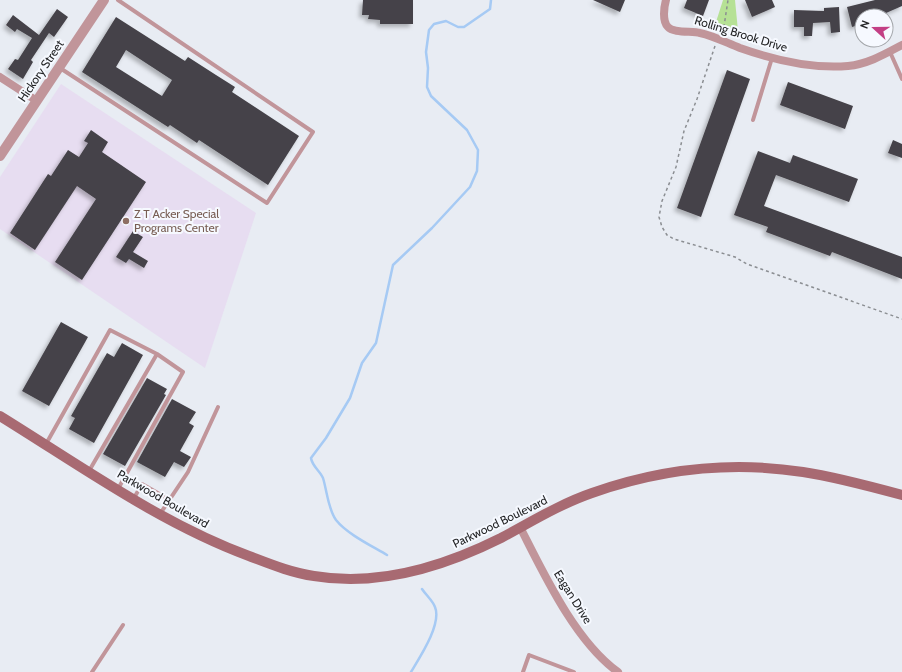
<svg xmlns="http://www.w3.org/2000/svg" width="902" height="672" viewBox="0 0 902 672" font-family="Cabin,sans-serif">
  <defs>
    <filter id="shadow"><feDropShadow dx="-3" dy="3" stdDeviation="2" flood-color="#0004"/></filter>
  </defs>
  <rect width="100%" height="100%" fill="#e8ecf3"/>
  <!-- education -->
  <path fill="#e7ddf1" d="M61,84L256,213L205,368L0,229V177Z"/>
  <!-- green -->
  <path fill="#b6e195" d="M723,0H735L738,31L716,22Z"/>
  <g fill="none" stroke-linecap="round" stroke-linejoin="round">
    <!-- stream -->
    <path stroke="#a6caf4" stroke-width="2.5" d="M387,555C372,546 347,534 336,520C328,509 327,491 323,478C320,471 312,466 311,458L326,438L350,398L362,363L376,343L393,265L432,228L470,187L477,171L478,150L467,130L431,96L427,87L428,68L426,52L429,30L434,24L446,21L458,27H464L490,9L491,0
      M411,672C420,657 442,624 435,607C433,601 426,595 422,589"/>
  </g>
  <!-- building -->
  <path fill="#454248" fill-rule="evenodd" filter="url(#shadow)" d="M363,0H413V24H380V20L368,19L369,15H362Z
    M593,0H625L620,12Z
    M687,0H709L703,16L684,8Z
    M745,0H772L775,7L752,17Z
    M875,0H902V6L886,13L887,16H862V24L852,27L847,7Z
    M839,7L840,32L831,33L830,22L813,23L812,36H804V27H794V10L824,11V8Z
    M57,9L68,17L54,37L49,33L31,60L33,62L23,79L8,69L15,59L18,60L32,38L17,29L15,32L6,25L13,15L39,35Z
    M116,17L185,61L188,57L216,75L235,87L232,92L299,136L268,185L199,140L197,143L170,125L168,127L82,72ZM126,50L172,80L162,96L116,67Z
    M727,70L750,79L701,217L677,208Z
    M788,82L853,106L845,129L780,105Z
    M91,130L108,142L102,152L146,182L82,280L55,262L96,199L77,186L35,250L10,233L48,174L51,176L68,150L79,157L88,143L84,141Z
    M893,140L902,144V158L888,153Z
    M758,151L790,163L793,155L858,179L849,202L776,175L764,206L902,257V279L832,252L830,256L766,232L768,227L734,215Z
    M133,231L143,237L133,252L148,261L144,268L129,259L126,263L116,257Z
    M61,322L88,337L49,406L22,391Z
    M122,343L143,355L94,443L69,429L75,418L71,416L107,353L114,357Z
    M147,378L167,389L164,394L166,395L125,466L103,454Z
    M172,399L196,412L189,423L194,426L180,451L191,457L184,467L174,462L165,477L137,462Z"/>
  <g fill="none" stroke-linecap="round" stroke-linejoin="round">
    <!-- path -->
    <path stroke="#8b8e92" stroke-width="1.5" stroke-dasharray="3 3" stroke-linecap="butt" d="M723,33L728,0
      M715,46L697,99L684,131L676,167L662,201L659,217L662,227L667,235L674,239L735,257L747,264L902,319"/>
    <!-- service -->
    <path stroke="#c1959a" stroke-width="4" d="M890,52L902,79
      M60,68L267,203L313,132L118,0
      M753,120L772,58
      M46,444L110,330L157,354L183,372L118,489
      M89,471L157,354
      M134,498L142,484L170,500
      M160,514L188,472L218,407
      M92,672L123,625
      M523,672L529,655L574,672"/>
    <!-- minor -->
    <path stroke="#c1959a" stroke-width="8" d="M666,0C664,7 662,21 668,27C673,33 692,31 700,33C714,36 727,43 740,48C774,60 812,69 848,66C868,64 885,54 902,45
      M0,77L37,101
      M520,527C544,574 575,641 618,672"/>
    <!-- tertiary -->
    <path stroke="#c1959a" stroke-width="10" d="M0,156L104,0"/>
    <!-- secondary -->
    <path stroke="#a86a72" stroke-width="10" d="M0,416C81,466 160,523 249,556C270,564 292,573 314,576C378,587 445,566 501,538C531,522 560,504 592,493C660,469 732,461 803,472C836,477 869,486 902,495"/>
  </g>
  <!-- markers -->
  <circle fill="#8d6e63" stroke="#f6f9ff" stroke-width="1.5" cx="126" cy="221" r="4"/>
  <g text-anchor="middle" stroke-width="4" stroke-linejoin="round" paint-order="stroke">
    <!-- street labels -->
    <g font-size="12" fill="#252628" stroke="#f6f9ff">
      <text transform="translate(741 34) rotate(17)" y="4">Rolling Brook Drive</text>
      <text transform="translate(41 71) rotate(-56)" y="4">Hickory Street</text>
      <text transform="translate(163 499) rotate(30)" y="4">Parkwood Boulevard</text>
      <text transform="translate(500 522) rotate(-26)" y="4">Parkwood Boulevard</text>
      <text transform="translate(573 597) rotate(58)" y="4">Eagan Drive</text>
    </g>
    <!-- education labels -->
    <g font-size="12" fill="#785e54" stroke="#f6f9ff" text-anchor="start">
      <text x="134" y="218">Z T Acker Special<tspan x="134" dy="14">Programs Center</tspan></text>
    </g>
  </g>
  <!-- north arrow -->
  <g transform="translate(874 28) rotate(291)"><circle r="19" fill="#f6f9ff" stroke="#a2a5a9"/>
  <path d="M0-3L7 15L0 10L-7 15Z" fill="#c33f85"/>
  <text y="-6" font-size="11" font-weight="bold" text-anchor="middle" fill="#252628">N</text>
  </g>
</svg>
